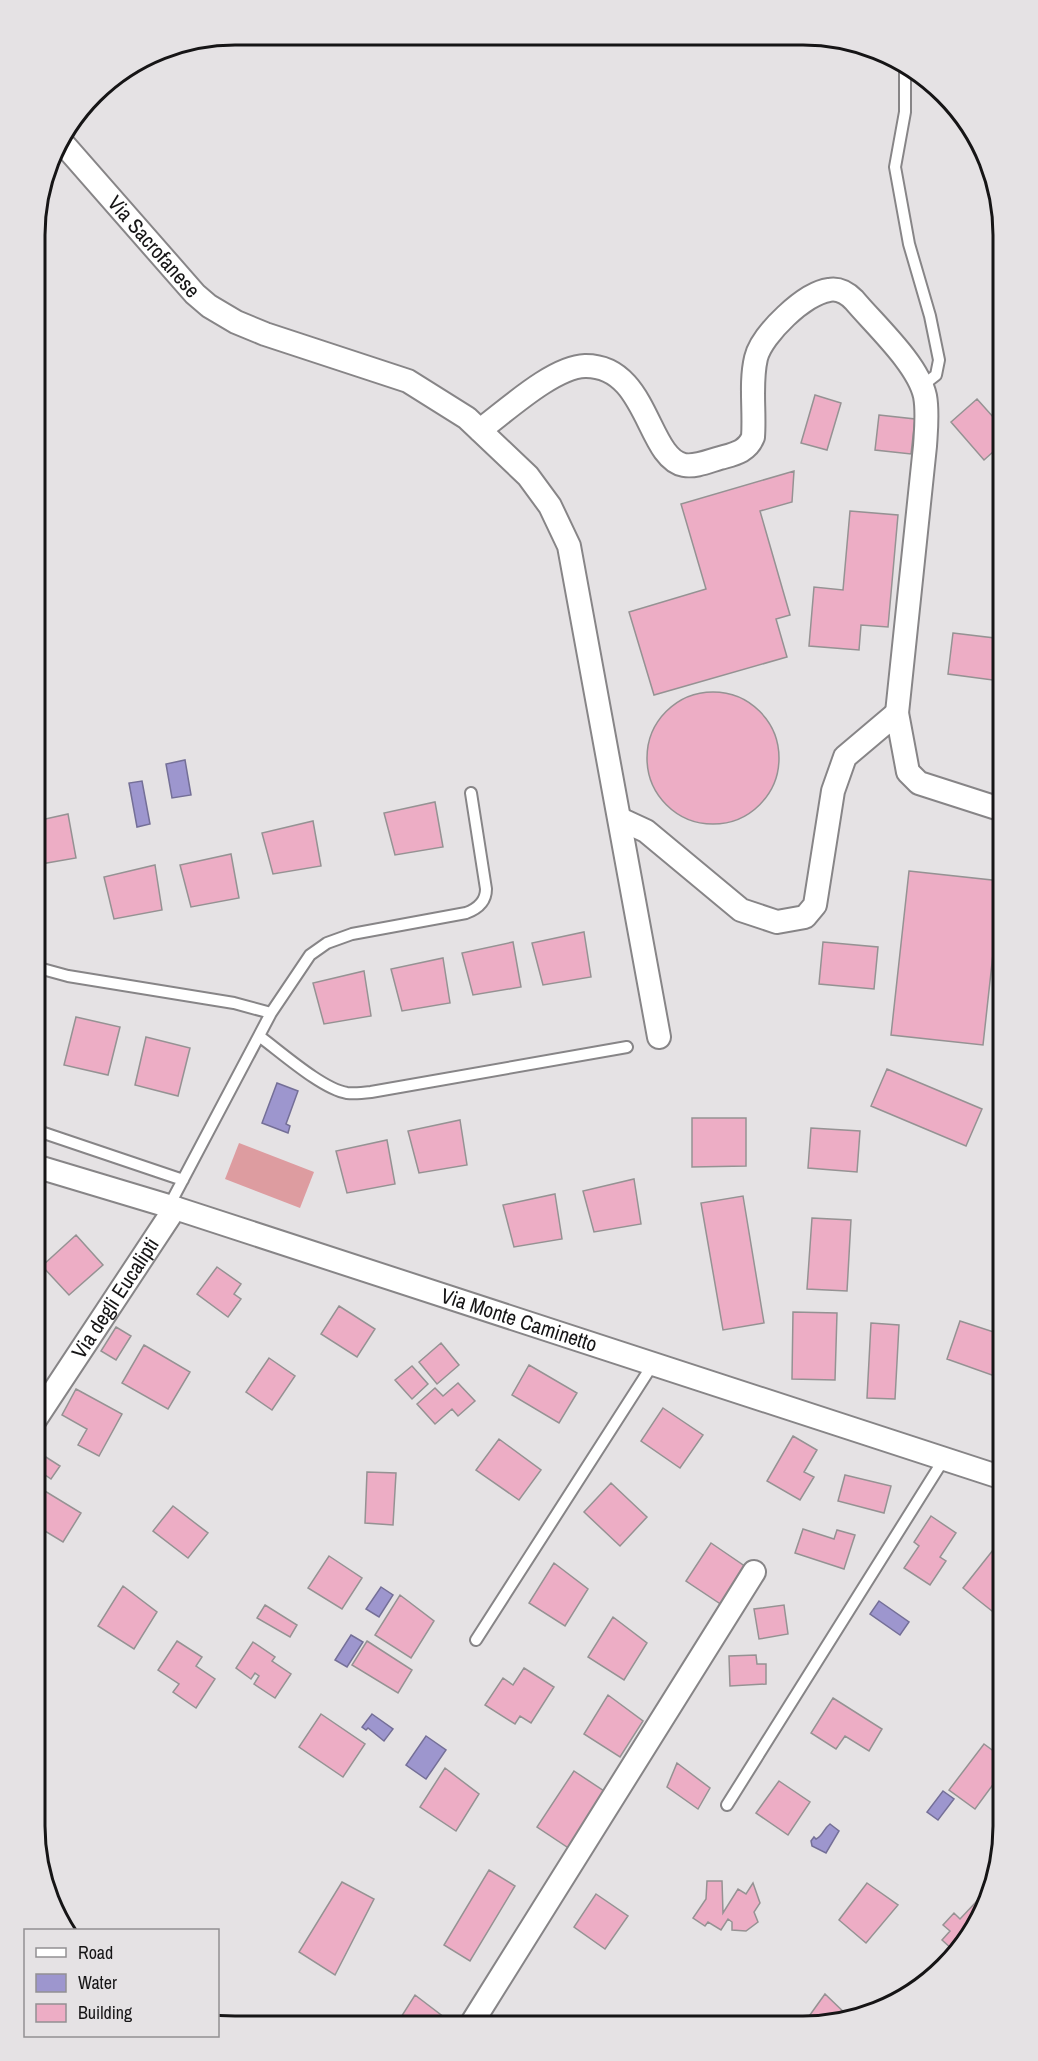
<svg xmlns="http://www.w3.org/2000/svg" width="1038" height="2061" viewBox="0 0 1038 2061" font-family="'Archivo Narrow',sans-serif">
  <rect width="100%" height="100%" fill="#e5e2e4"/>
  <!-- green -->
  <path fill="#dd9ca0" d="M239,1143L314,1172L300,1208L225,1179Z"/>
  <!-- water -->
  <path fill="#9d96ce" stroke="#746f97" stroke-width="1.5" d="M185,760L191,795L172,798L166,764Z
    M142,781L150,824L137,827L129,783Z
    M277,1083L298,1091L286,1124L290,1126L288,1133L262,1123Z
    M381,1587L393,1595L379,1617L366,1609Z
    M879,1601L909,1622L900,1635L870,1614Z
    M351,1635L363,1642L347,1667L335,1660Z
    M372,1714L393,1729L384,1741L368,1728L366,1730L362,1727Z
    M426,1736L446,1750L426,1779L406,1765Z
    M943,1791L954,1799L938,1820L927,1812Z
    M830,1824L839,1831L826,1853L812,1846L811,1841L814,1837L816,1839C823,1836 823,1829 830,1824Z"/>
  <!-- building -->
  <path fill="#edadc5" stroke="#959293" stroke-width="1.5" d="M815,395L841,403L827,450L801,443Z
    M977,399L1003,428V443L984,460L951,422Z
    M879,415L915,419L911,454L875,450Z
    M794,471L792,502L760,511L790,615L776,619L787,657L654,695L629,612L706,589L681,504Z
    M850,511L898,515L888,627L861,625L859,650L809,646L814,587L843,590Z
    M953,633L1003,639V674L1001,673L1000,681L948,674Z
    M647 758a66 66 0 1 1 132 0a66 66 0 1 1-132 0Z
    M435,802L443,847L395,855L384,813Z
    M68,814L76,858L35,865L36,821Z
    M313,821L321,866L273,874L262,833Z
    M231,854L239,898L191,907L180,865Z
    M155,865L162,910L114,919L104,877Z
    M909,871L1001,881L983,1045L891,1035Z
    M584,932L591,977L543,985L532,943Z
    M513,942L521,987L473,995L462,953Z
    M823,942L878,947L874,989L819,984Z
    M443,958L450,1003L402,1011L391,969Z
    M364,971L371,1016L324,1024L313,983Z
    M76,1017L120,1027L108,1075L64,1065Z
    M146,1037L190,1048L178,1096L135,1085Z
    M887,1069L982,1109L966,1146L871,1106Z
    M692,1118H746V1166L692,1167Z
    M460,1120L467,1165L419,1173L408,1131Z
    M811,1128L860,1131L857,1172L808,1168Z
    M387,1140L395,1184L347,1193L336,1151Z
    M634,1179L641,1224L594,1232L583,1191Z
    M555,1194L562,1239L514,1247L503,1205Z
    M743,1196L764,1323L723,1330L701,1203Z
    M812,1218L851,1220L847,1291L807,1289Z
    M76,1235L103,1265L69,1295L42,1266Z
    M217,1267L241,1284L234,1294L241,1299L228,1317L197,1294Z
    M339,1306L375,1329L357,1357L321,1334Z
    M793,1312L837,1313L835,1380L792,1379Z
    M960,1321L1003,1335V1379L947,1359Z
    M871,1323L899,1325L895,1399L867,1398Z
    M116,1327L131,1336L116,1360L101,1351Z
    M441,1343L459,1365L437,1384L419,1362Z
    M144,1345L190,1372L168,1409L122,1383Z
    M269,1358L295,1376L272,1410L246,1392Z
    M529,1365L577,1393L559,1423L512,1395Z
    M412,1366L428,1384L412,1399L395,1380Z
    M458,1383L475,1401L458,1416L452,1409L435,1424L417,1404L435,1388L443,1396Z
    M76,1389L122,1414L99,1456L78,1445L87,1429L62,1415Z
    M663,1408L703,1435L680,1468L641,1441Z
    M793,1436L817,1450L804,1472L814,1477L800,1500L767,1481Z
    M499,1439L541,1470L519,1500L476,1470Z
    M38,1452L60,1466L51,1479L35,1468V1457Z
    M367,1472L396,1473L393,1525L365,1523Z
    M845,1475L891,1486L884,1513L838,1501Z
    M611,1483L647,1517L620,1546L584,1512Z
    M35,1485L81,1513L63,1542L35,1525Z
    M173,1506L208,1533L188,1558L153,1531Z
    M931,1516L956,1533L940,1557L946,1561L930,1585L904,1568L919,1546L914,1542Z
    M803,1529L834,1539L837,1530L855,1535L844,1569L795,1553Z
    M711,1543L746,1567L722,1605L686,1581Z
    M993,1550L1003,1558V1597L992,1611L963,1588Z
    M329,1556L362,1578L342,1609L308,1588Z
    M554,1563L588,1589L565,1626L529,1603Z
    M123,1586L157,1612L134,1649L98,1626Z
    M400,1595L434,1621L411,1658L375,1635Z
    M265,1605L297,1625L290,1637L257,1618Z
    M784,1605L788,1634L759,1639L754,1609Z
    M613,1617L647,1643L624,1680L588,1657Z
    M177,1641L202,1657L196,1666L215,1679L196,1708L173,1692L179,1684L158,1670Z
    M367,1641L412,1670L398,1693L352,1665Z
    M253,1642L275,1657L272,1661L291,1674L275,1698L254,1684L259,1676L255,1673L251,1679L236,1668Z
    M756,1655L757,1664H766V1684L730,1686L729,1656Z
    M524,1668L554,1687L531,1723L520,1716L515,1724L485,1705L503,1678L513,1685Z
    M608,1695L643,1721L620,1757L584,1734Z
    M833,1698L882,1729L869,1751L845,1736L836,1749L811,1733Z
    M321,1714L365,1744L343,1777L299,1747Z
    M984,1744L1003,1758V1771L975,1809L949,1790Z
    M677,1763L710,1788L698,1809L667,1787Z
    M445,1768L479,1794L456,1831L420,1807Z
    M574,1771L607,1793L570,1849L537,1827Z
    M779,1781L810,1802L788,1835L756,1813Z
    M489,1870L515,1886L470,1961L444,1945Z
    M707,1881H722L723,1913L738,1889L746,1894L753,1883L760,1903L754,1912L758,1922L746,1931L732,1930V1922L728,1919L721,1930L708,1922L705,1926L693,1918L706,1899Z
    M342,1882L374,1899L335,1975L299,1952Z
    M867,1883L898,1905L866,1943L839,1920Z
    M993,1884L988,1903L966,1941L963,1939L953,1950L942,1940L950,1931L943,1925L954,1913L960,1919Z
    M596,1894L628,1916L605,1949L574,1927Z
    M825,1994L851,2019L802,2026Z
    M415,1995L449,2021L446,2025H396Z"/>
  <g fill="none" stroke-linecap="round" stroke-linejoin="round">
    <!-- lane casing -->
    <g stroke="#878587" stroke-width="14">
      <path id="lane" d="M905,69V112L895,167L909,244L930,316L939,360L936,375L922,386
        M35,967L68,976L234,1003L271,1013
        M259,1036C281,1052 322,1089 347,1093C355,1094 363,1093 371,1092L627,1047
        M35,1130L183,1180
        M169,1206L271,1013L310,955L327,943L352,934L466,913C477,909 486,902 486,889L471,793
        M476,1640L653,1364
        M727,1805L944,1459"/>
    </g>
    <!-- street casing -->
    <g stroke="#878587" stroke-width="26">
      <g id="street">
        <path id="s1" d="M60,140L195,294L209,306L236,322L265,334L408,381L467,418L528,476L550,506L569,546L659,1037"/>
        <path d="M480,430C506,411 553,367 585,366C648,365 647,458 684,465C696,467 709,461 720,458C734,454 747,452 753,437C755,411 750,383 756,358C762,334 805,293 829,290C839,288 847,293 854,300C875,325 918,364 925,396C928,412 926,430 925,446L897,713"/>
        <path d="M620,819L646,831L741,910L777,922L805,917L815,905L833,791L845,757L897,713L908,772L919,783L1003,810"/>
        <path id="s2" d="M35,1166L175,1208L1003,1478"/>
        <path id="s3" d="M35,1420L175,1208"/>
        <path d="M470,2026L754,1572"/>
      </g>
    </g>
    <!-- lane -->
    <use href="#lane" stroke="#fff" stroke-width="10"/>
    <!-- street -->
    <use href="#street" stroke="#fff" stroke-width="22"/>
  </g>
  <g text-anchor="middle" stroke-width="4.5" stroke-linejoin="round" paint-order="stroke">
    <!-- street labels -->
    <g font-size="21" fill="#161516" stroke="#e5e2e4">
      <text dy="7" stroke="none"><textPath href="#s1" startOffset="142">Via Sacrofanese</textPath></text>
      <text dy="7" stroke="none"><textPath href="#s3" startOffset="146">Via degli Eucalipti</textPath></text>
      <text dy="7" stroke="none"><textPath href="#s2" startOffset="508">Via Monte Caminetto</textPath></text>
    </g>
  </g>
  <!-- crop -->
  <path d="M0 0H1038V2061H0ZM235 45H803A190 190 0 0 1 993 235V1826A190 190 0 0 1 803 2016H235A190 190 0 0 1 45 1826V235A190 190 0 0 1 235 45Z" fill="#e5e2e4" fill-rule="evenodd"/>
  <path fill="none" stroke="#161516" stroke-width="3" d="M235 45H803A190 190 0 0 1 993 235V1826A190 190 0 0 1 803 2016H235A190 190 0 0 1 45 1826V235A190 190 0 0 1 235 45Z"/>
  <!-- legend -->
  <rect x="24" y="1929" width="195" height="108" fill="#e5e2e4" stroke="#929092" stroke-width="1.5"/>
  <rect x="36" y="1948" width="30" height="9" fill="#ffffff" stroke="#929092" stroke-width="1.5"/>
  <text x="78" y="1959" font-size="18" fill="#161516">Road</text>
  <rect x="36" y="1974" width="30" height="18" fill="#9d96ce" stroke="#929092" stroke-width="1.5"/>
  <text x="78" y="1989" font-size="18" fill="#161516">Water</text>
  <rect x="36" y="2004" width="30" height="18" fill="#edadc5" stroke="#929092" stroke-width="1.5"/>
  <text x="78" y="2019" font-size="18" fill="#161516">Building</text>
</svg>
